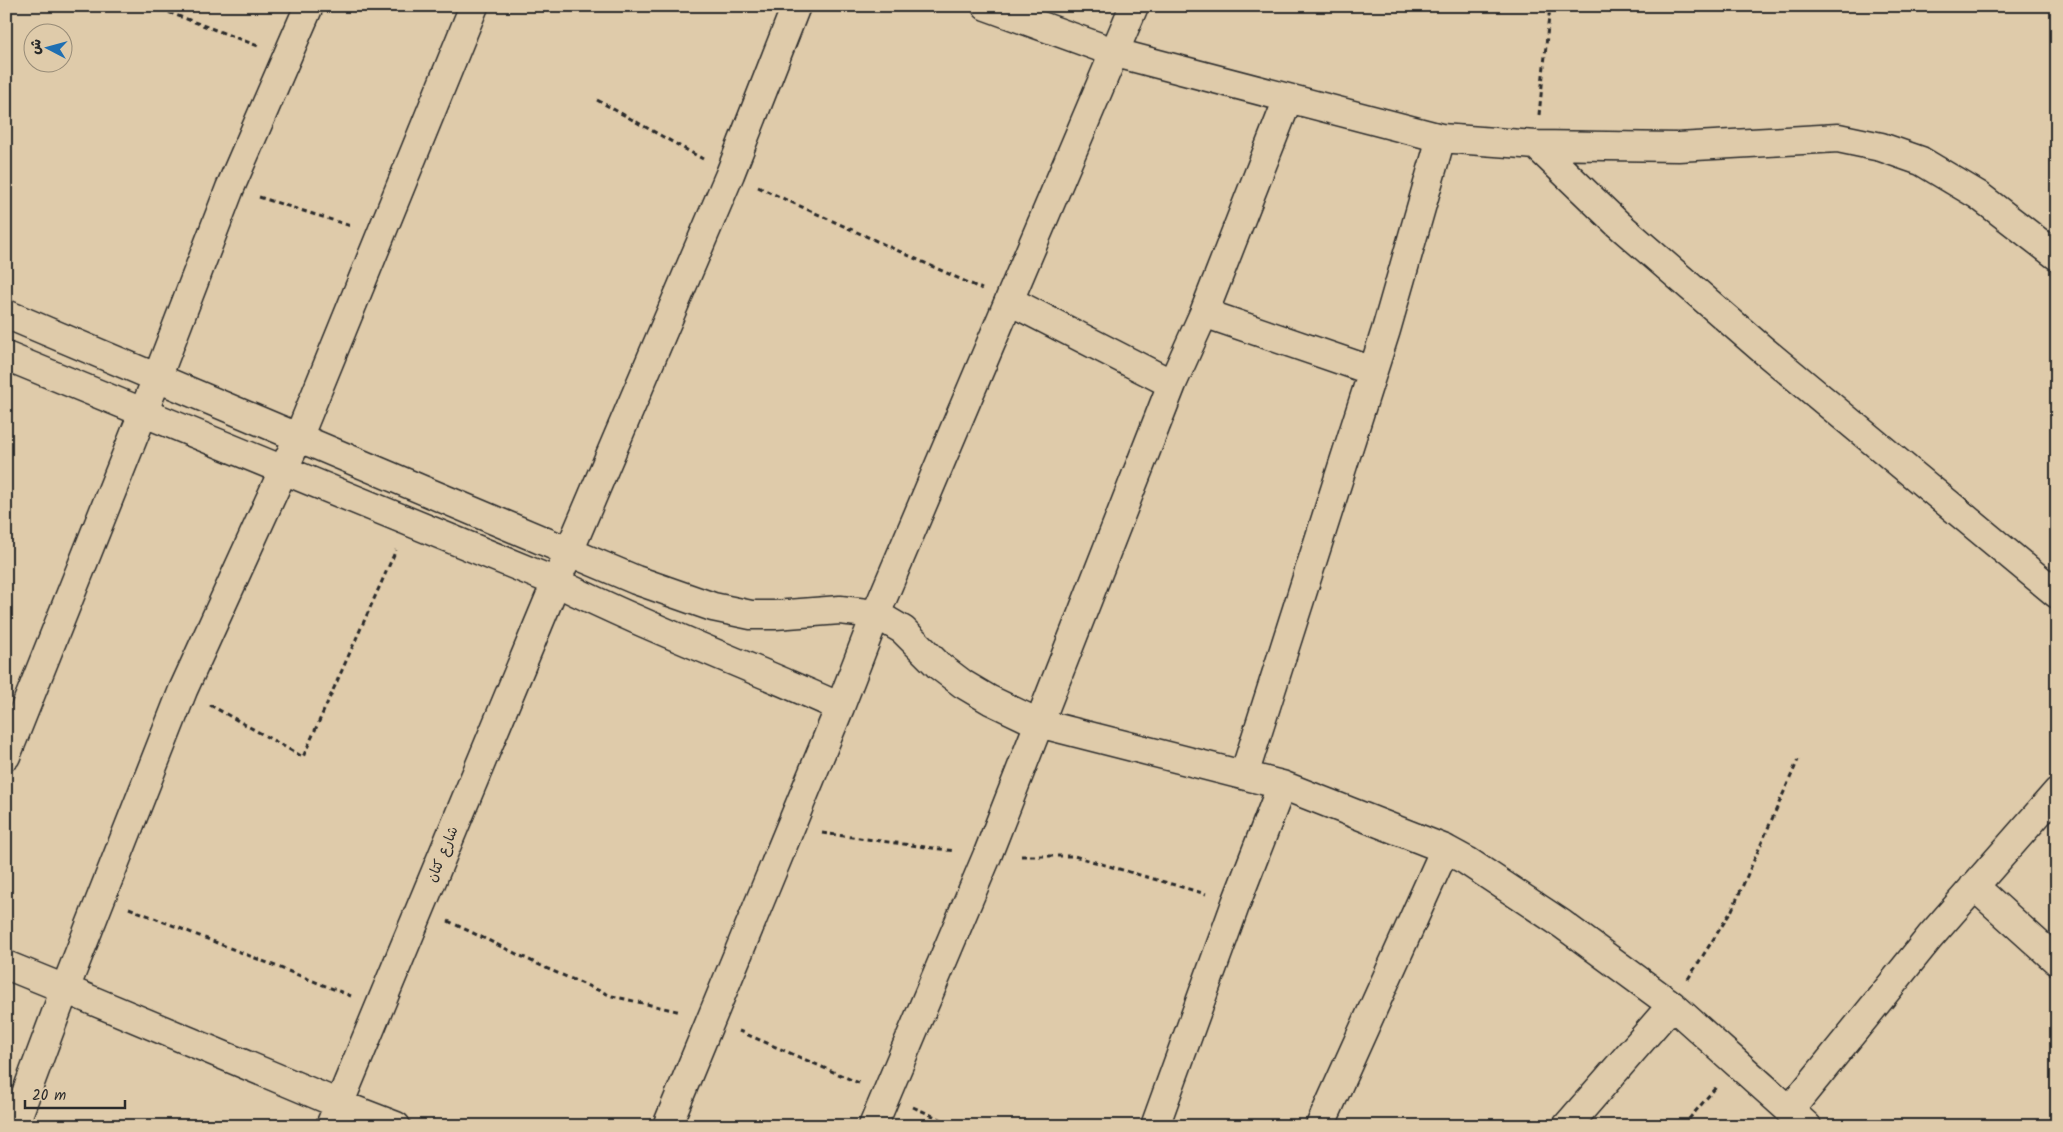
<svg xmlns="http://www.w3.org/2000/svg" width="2063" height="1132" viewBox="0 0 2063 1132" font-family="Kalam,'Playpen Sans Arabic',sans-serif">
  <rect width="100%" height="100%" fill="#dfcbaa"/>
  <filter id="ink" filterUnits="userSpaceOnUse"><feTurbulence type="fractalNoise" baseFrequency=".02" numOctaves="2"/><feDisplacementMap in="SourceGraphic" scale="10" xChannelSelector="R" yChannelSelector="G"/><feConvolveMatrix kernelMatrix="1 2 1 2 8 2 1 2 1" color-interpolation-filters="sRGB"/></filter>
  <g filter="url(#ink)">
    <g fill="none" stroke-linecap="round" stroke-linejoin="round">
      <!-- street casing -->
      <g stroke="#2b2b2b" stroke-width="31">
        <path id="street" d="M986,6L1116,53L1441,138L1536,145L1678,147L1838,138L1881,147L1921,161L1978,195L2057,256
          M1536,145L1618,224L1762,349L2057,594
          M1010,301L1172,384
          M1204,313L1373,371
          M6,314L636,580L713,607L751,615H775L840,610L876,614L903,630L938,665L963,684L990,700L1038,723L1282,785L1445,849L1467,861L1562,924L1672,1005L1807,1126
          M6,356L556,582C648,628 745,664 840,707
          M6,756L157,378L230,188L309,6
          M1244,775L1386,330L1441,138
          M1974,886L2057,961
          M6,965L65,989L183,690L298,438L474,6
          M1789,1111L1930,937L2057,792
          M14,1126L65,989L339,1104L396,1126
          M330,1126L556,582L730,174L796,6
          M667,1126L840,707L876,614L1134,6
          M873,1126L987,856L1172,384L1204,313L1288,99
          M1155,1126L1236,903L1282,785
          M1320,1126L1445,849
          M1567,1126L1672,1005"/>
      </g>
      <!-- path -->
      <path stroke="#2b2b2b" stroke-width="3" stroke-dasharray="5 4" stroke-linecap="butt" d="M152,6L258,46
        M597,100L703,159
        M1539,115L1550,6
        M758,187L982,289
        M259,197L351,226
        M210,705L303,757L396,550
        M822,833L955,851
        M1021,856H1074L1206,894
        M129,908L351,996
        M448,921L548,969L612,996L681,1012
        M1688,979L1732,910L1798,760
        M739,1031L859,1083
        M913,1107L956,1126
        M1683,1126L1717,1086"/>
      <!-- street -->
      <use href="#street" stroke="#dfcbaa" stroke-width="28"/>
    </g>
  </g>
  <g text-anchor="middle" stroke-width="4" stroke-linejoin="round" paint-order="stroke">
    <!-- street labels -->
    <g font-size="14" fill="#2b2b2b" stroke="#dfcbaa">
      <text transform="translate(442 854) rotate(-67)" y="5">شارع كتان</text>
    </g>
  </g>
  <!-- margin -->
  <rect width="2063" height="1132" fill="none" stroke="#dfcbaa" stroke-width="25"/>
  <rect x="12" y="12" width="2038" height="1107" fill="none" stroke="#2b2b2b" stroke-width="2" filter="url(#ink)"/>
  <!-- north arrow -->
  <g transform="translate(48 48) rotate(276)"><circle r="24" fill="#dfcbaa" stroke="#978b77"/>
  <path d="M0-4L9 19L0 12L-9 19Z" fill="#1f6fb2"/>
  <text y="-8" font-size="14" font-weight="bold" text-anchor="middle" fill="#2b2b2b">ش</text>
  </g>
  <!-- scale -->
  <path d="M25 1100v8h100v-8" fill="none" stroke="#2b2b2b" stroke-width="2.5"/>
  <text x="32" y="1100" font-size="15" fill="#2b2b2b" stroke="#dfcbaa" stroke-width="4" paint-order="stroke">20 m</text>
</svg>
